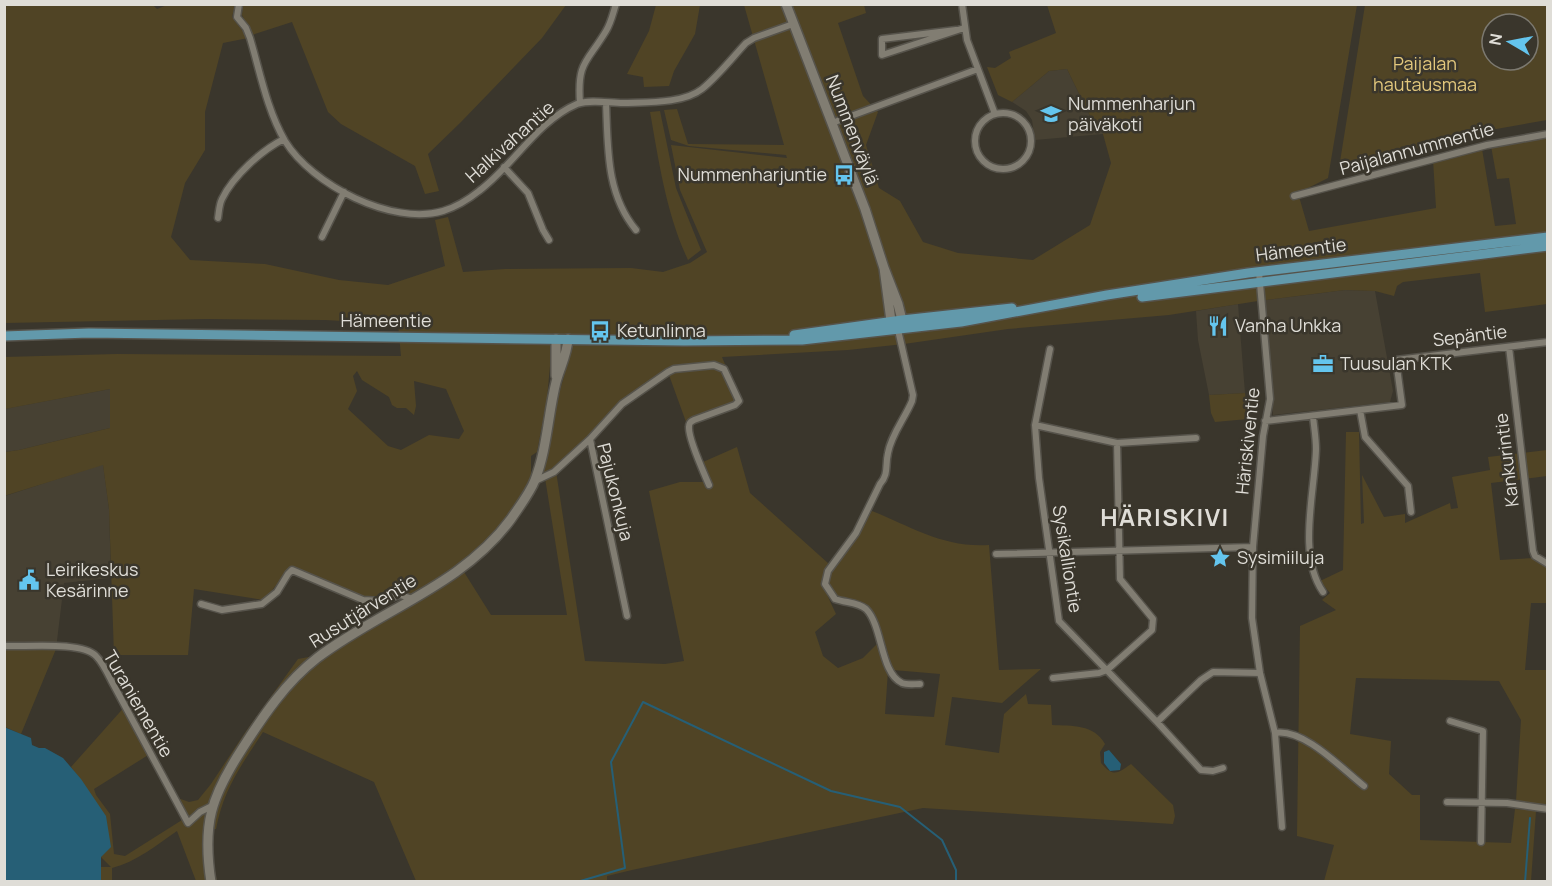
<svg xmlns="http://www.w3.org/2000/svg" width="1552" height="886" viewBox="0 0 1552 886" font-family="Manrope,sans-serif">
  <rect width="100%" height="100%" fill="#3a362c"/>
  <!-- built -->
  <path fill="#474133" d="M1067,69L1092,120H1101L1103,134L1035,140L1032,120L1026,111L1012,102L1049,71Z
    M1345,290L1375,291L1393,391L1390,402L1273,415L1265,300Z
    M1238,304L1245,393L1209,395L1198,340L1196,311Z
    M110,389V428L19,450L5,452L4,409Z
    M103,464L109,509L111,578L64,583L56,649L5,648V496Z"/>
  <!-- green -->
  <path fill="#504425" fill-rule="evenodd" d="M152,4L157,9L167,5H235L232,17L248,38L223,43L205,112V150L185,183L171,237L190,260L265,264L339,280L388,285L445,266L435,220L448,217L463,272L505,269L631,268L663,272L690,263L707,252L680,190L671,145L787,158L786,155L689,146L671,140L664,110L677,109L688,144L784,145L744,5H864L866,13L838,23L863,96L878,112L866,145L879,188L900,201L923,242L958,253L1033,260L1090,225L1111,163L1103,134L1101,121L1092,120L1067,69L1049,71L1012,102L998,95L987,67L995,68L1011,58L1009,52L1056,33L1047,5H1357L1328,178L1298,193L1309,231L1436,208L1433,160L1482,149L1495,226L1516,224L1509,178L1497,179L1491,146L1547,137V304L1485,312L1480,273L1403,282L1397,286L1394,296L1375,291L1345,290L1258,301L1169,315L1008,329L904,344L848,350L722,357L741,403L686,422L669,375L628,401L556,471L585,661L665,664L684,661L649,491L680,482H705L703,462L737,447L750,493L829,564C819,584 828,596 836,614L815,632L823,656L838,668L863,658L879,642L888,671L885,714L934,717L940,674L893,670C887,652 879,611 861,603C854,600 842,599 834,595C832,591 828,586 828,582C827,570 864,525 872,511C912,527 944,548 989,545L999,670L1041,669L1002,703L952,697L945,745L999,753L1004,714L1026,694L1028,704L1051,705L1052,725C1072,726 1094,724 1105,744L1100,752L1101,763C1113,777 1117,774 1131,764L1173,805L1175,816L1173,824L923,808L632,870L607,876V881H416L374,782L263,732C241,766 224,788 216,829H212L211,851L217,881H196L177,831C157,845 136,862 112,868V881H101V867H111L101,857L106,817L71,767L127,704L153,752L94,789L96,795L110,814L114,854L125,856L182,820L178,798L189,802L198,800L211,784L246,731L298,659L314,656L409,597L364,598L348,593L292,566L264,600L194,589L188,655H114L109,509L103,465L4,496L5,452L19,450L110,428V389L5,409L4,357L117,354L401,356L398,324L325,320L206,319L5,323V5ZM551,355H570L559,394L544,469L540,480L545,478L567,615H491L464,572L463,568L524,503L531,476V456L537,452L547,399ZM357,371L362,380L389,397L392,405L397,408H406L414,415L416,406L414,381L446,389L464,431L459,439L429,435L401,450L388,446L348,409L357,391L353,376Z
    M243,4L566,5L542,38L461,122L428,154L439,191L425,194L415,166L341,124L328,112L292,22L252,35L242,15Z
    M656,5H700L695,34L674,71L669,86L644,87L643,77L627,74L649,31Z
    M1365,5H1547V120L1485,131L1339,168ZM1492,24H1528V60H1492Z
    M660,111L676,188L701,250L688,260C666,213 659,162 650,112Z
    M1245,393L1248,419L1215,422L1211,413L1209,395Z
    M1346,432H1359L1361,524L1364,523L1362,475L1384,517L1405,514V523L1450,503L1451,509L1458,508L1452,477L1490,470L1488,457L1547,450V476L1491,483L1500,560L1534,558L1547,567V603H1531L1525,670H1547V806L1516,801L1521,720L1499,681L1356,678L1350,734L1391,741L1389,774L1412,795H1420V840L1511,843L1515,809L1536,811L1531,881H1324L1334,845L1297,836L1300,626L1336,610L1322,600L1330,593L1320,581L1343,570Z
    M5,648L56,649L21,734L5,727Z"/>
  <!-- water -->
  <path fill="#265f76" d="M4,727L31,738L32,745L39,748H45L63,758L81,779L106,816L111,847L101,857V881H5Z
    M1109,750L1121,764L1120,770L1110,771L1104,763V752Z"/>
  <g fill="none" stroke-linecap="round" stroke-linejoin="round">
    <!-- stream -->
    <path stroke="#265f76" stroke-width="2" d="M577,882L625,868L611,762L643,702L831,791L900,807L942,840L956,870V882
      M1525,882L1530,818"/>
    <!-- street casing -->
    <g stroke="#56534b" stroke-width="9">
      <path id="street" d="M239,4L237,17L246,28L250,38C260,72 267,110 285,141C312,185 392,226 443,211C456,207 469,199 479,191C513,166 537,121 577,104C590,99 609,103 623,103C646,102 683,104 702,89C718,76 732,58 746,43L754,38L793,24
        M962,4L967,40L995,114
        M956,30L882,39V55L964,28
        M580,103C577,61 587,63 606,31C611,23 613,13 616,4
        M606,103C608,148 606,194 636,230
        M975 141a28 28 0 1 1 56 0a28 28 0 1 1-56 0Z
        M832,123L978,69
        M504,167L528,193L543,230L549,240
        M1294,196L1487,145L1548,134
        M218,218C219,212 219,205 222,199C233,176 262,150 284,139
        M322,237L344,192
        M1259,272L1270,399L1263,436L1253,547L1252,618L1260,673L1275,733L1282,827
        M898,330L913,395L912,401C905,418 891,435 888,453C885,466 889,474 880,484L856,533L828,571L825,584L835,599C846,603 858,602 866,609C883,626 880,673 902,683C907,685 914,684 920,684
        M1509,347L1533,551L1535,556L1548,564
        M1050,349L1035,425L1039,478L1059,621L1157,722L1201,680L1213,672L1260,673
        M1360,410L1365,437L1408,486L1411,512
        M1313,416C1314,427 1316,438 1316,449C1315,491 1297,555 1323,592
        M1265,421L1402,405L1396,360L1548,342
        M1035,425L1117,443L1196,438
        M590,439L622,404L668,372L674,369L714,365L724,369L739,401L735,405L694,420C691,422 689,422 689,427C688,439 704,473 709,485
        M535,481L554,472L590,439L627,616
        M996,554L1253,547
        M201,604L222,610L262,604L277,592L288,574L292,570L363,600L382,601L400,595L413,599
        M4,646C26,647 82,641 96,656C102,662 107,672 111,680L188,823L200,812L212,806
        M1053,678L1099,673L1107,670L1152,630L1153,619L1120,579L1117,443
        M1450,721L1483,731L1481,842
        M1157,722L1201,770L1213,771L1223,768
        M1275,733C1304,728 1342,769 1364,786
        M1447,802L1507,803L1548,809"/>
    </g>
    <!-- secondary casing -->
    <g stroke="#56534b" stroke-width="12">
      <path id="secondary" d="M786,4L865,209L884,268L898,304L902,320L898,330L891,321L884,268
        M556,339V376
        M211,882C202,824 211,797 242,749C263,716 286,682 317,658C380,610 463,585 511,519C519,507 530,493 535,480C547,449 548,414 556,382C560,367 567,355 568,339"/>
    </g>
    <!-- primary casing -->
    <g stroke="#56534b" stroke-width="12">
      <path id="primary" d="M1142,297L1548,246
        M794,335L902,320L1012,308
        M4,336L89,333L684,341L802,340L961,322L1107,295L1248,273L1548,237"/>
    </g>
    <!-- street -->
    <use href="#street" stroke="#817d72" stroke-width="6"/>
    <!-- secondary -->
    <use href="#secondary" stroke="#817d72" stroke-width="9"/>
    <!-- primary -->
    <use href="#primary" stroke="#6299ab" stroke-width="9"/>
  </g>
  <!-- icons -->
  <defs>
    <g id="school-bare" transform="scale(1.62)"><path d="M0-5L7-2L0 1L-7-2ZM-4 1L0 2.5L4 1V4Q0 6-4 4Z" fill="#64c5ee" stroke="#3a362c" stroke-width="2.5" paint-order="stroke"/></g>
    <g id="bus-bare" transform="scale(1.62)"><path d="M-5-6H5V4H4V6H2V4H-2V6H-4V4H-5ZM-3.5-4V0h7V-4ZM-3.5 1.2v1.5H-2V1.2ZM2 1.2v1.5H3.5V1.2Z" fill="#64c5ee" stroke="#3a362c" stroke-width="2.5" paint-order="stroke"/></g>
    <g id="restaurant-bare" transform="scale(1.62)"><path d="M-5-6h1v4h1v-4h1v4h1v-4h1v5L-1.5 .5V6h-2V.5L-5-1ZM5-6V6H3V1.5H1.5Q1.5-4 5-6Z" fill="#64c5ee" stroke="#3a362c" stroke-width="2.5" paint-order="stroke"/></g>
    <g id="office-bare" transform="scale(1.62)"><path d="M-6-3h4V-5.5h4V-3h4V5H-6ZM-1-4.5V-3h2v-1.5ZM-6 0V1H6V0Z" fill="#64c5ee" stroke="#3a362c" stroke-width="2.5" paint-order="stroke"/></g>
    <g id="sight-bare" transform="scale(1.62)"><path d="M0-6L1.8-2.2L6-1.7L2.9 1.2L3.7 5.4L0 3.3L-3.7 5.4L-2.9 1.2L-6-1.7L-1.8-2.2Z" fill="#64c5ee" stroke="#3a362c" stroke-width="2.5" paint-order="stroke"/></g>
    <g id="civic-bare" transform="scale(1.62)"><path d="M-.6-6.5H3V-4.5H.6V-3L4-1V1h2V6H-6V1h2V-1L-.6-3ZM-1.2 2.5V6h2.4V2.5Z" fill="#64c5ee" stroke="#3a362c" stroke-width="2.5" paint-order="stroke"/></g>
  </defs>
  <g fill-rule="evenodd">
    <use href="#school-bare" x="1051" y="114"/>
    <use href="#bus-bare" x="844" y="175"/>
    <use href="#restaurant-bare" x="1218" y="326"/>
    <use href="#bus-bare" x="600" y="331"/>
    <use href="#office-bare" x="1323" y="364"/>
    <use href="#sight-bare" x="1220" y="558"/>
    <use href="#civic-bare" x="29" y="580"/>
  </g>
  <g text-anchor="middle" stroke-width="5" stroke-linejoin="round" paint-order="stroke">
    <!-- park labels -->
    <g font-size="18" fill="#e2c77c" stroke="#3a362c">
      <text x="1425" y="70">Paijalan<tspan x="1425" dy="21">hautausmaa</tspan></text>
    </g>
    <!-- poi labels -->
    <g font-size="18" fill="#dfddd7" stroke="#3a362c" text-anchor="start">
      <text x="1068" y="110">Nummenharjun<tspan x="1068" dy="21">päiväkoti</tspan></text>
      <text x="827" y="181" text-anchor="end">Nummenharjuntie</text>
      <text x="1235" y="332">Vanha Unkka</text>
      <text x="617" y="337">Ketunlinna</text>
      <text x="1340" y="370">Tuusulan KTK</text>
      <text x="1237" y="564">Sysimiiluja</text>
      <text x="46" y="576">Leirikeskus<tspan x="46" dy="21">Kesärinne</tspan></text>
    </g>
    <!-- street labels -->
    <g font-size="18" fill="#dfddd7" stroke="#3a362c">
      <text transform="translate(852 130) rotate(69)" y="6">Nummenväylä</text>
      <text transform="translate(510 142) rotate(-42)" y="6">Halkivahantie</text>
      <text transform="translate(1417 149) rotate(-15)" y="6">Paijalannummentie</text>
      <text transform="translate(1301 250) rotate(-7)" y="6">Hämeentie</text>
      <text x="386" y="327">Hämeentie</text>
      <text transform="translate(1470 336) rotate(-7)" y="6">Sepäntie</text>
      <text transform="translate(1248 441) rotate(-84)" y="6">Häriskiventie</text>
      <text transform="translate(1507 460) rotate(-97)" y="6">Kankurintie</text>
      <text transform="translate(615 492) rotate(76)" y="6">Pajukonkuja</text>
      <text transform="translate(1067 559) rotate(81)" y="6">Sysikalliontie</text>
      <text transform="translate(363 611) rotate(-32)" y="6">Rusutjärventie</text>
      <text transform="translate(138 704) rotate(60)" y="6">Turaniementie</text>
    </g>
    <!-- district labels -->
    <g font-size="24" font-weight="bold" letter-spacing="1.5" fill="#dfddd7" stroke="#3a362c">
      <text x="1165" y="526">HÄRISKIVI</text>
    </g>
  </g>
  <!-- border -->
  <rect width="1552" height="886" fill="none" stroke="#dfddd7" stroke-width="12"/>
  <!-- north arrow -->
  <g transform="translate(1510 42) rotate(280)"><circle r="28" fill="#3a362c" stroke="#7c7970" stroke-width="1.5"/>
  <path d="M0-4.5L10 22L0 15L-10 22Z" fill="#64c5ee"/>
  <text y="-9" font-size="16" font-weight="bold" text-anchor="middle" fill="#dfddd7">N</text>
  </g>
</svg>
